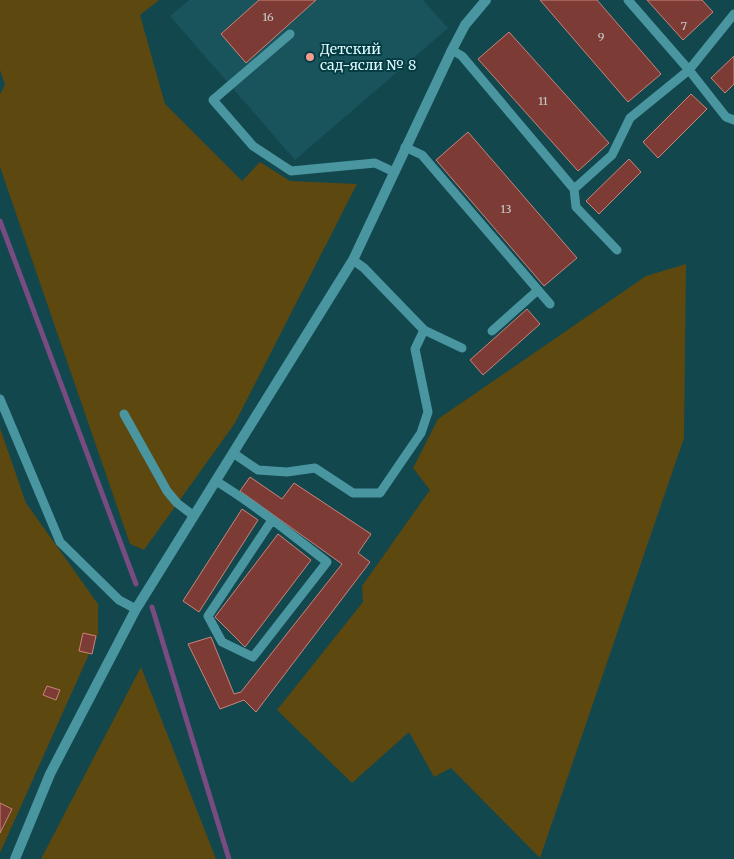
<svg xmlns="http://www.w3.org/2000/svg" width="734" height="859" viewBox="0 0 734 859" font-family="Merriweather,serif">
  <rect width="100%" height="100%" fill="#12474e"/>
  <!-- built -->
  <path fill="#19545c" d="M189,0H423L448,28L295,160L170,16Z"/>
  <!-- green -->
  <path fill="#5d480f" d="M0,0H159L140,15L165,104L242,181L260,162L290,181L357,184L235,423L144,550L130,544L0,167V94L5,85L0,70Z
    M686,264L684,438L540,858L451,768L434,777L409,732L352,783L277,710L363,602L362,586L430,490L413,468L438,419L646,276Z
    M0,428L26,503L98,604V634L0,853Z
    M141,667L216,859H41Z"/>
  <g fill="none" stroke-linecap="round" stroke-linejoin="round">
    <!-- stream -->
    <path stroke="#784b81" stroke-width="5" d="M0,221L136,584
      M152,607L229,859"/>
  </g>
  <!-- building -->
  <path fill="#7c3c35" stroke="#cb837a" d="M259,0H316L246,63L221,34Z
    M540,0H597L661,74L628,102Z
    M647,0H702L713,12L683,40Z
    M509,32L609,143L578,171L478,59Z
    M734,56V84L725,93L711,78Z
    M691,94L707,109L658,158L643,142Z
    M468,132L577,258L544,286L436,160Z
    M629,159L641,172L599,214L586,201Z
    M527,309L540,324L483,375L470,360Z
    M250,477L282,499L294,483L371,534L358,553L370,562L256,712L244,700L220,709L188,644L211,637L234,694L241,692L342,564L240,491Z
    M242,509L258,520L199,612L183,601Z
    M278,534L311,560L245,647L215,617Z
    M83,633L96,636L92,654L79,651Z
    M47,686L60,690L56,700L43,695Z
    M0,803L12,809L0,833Z"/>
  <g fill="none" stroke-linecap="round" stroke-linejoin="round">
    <!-- lane -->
    <path stroke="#4995a0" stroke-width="9" d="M628,0L689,70L726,117L734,120
      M290,34L213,100L253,146L291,171L375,163L394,172
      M452,50L462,56L574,189L576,207L617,250
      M405,147L422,155L550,304
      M574,189L612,155L630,118L689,70L734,14
      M353,260L364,268L424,330L462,348
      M492,331L538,290
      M0,399L60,542L119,600L136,609
      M124,414L167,491L177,503L194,516
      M233,453L258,470L287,472L315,468L353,493H380L421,433L428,412L415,349L424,330
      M216,481C255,505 291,534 327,562L253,657L222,642L208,616L272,520"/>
    <!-- street -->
    <path stroke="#4995a0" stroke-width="10" d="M15,859L50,774L136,609L353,260L452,50L465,25L486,0"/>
  </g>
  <!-- markers -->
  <circle fill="#f59c90" stroke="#033c43" stroke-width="2" cx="310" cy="57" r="5"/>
  <g text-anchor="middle" stroke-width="4" stroke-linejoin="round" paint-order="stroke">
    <!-- number labels -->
    <g font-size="11" fill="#c8cbcc">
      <text x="268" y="21">16</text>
      <text x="684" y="30">7</text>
      <text x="601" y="41">9</text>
      <text x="543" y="105">11</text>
      <text x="506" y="213">13</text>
    </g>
    <!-- poi labels -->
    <g font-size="14" fill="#e1fbff" stroke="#033c43" text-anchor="start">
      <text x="320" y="54">Детский<tspan x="320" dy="16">сад-ясли № 8</tspan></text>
    </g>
  </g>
</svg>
